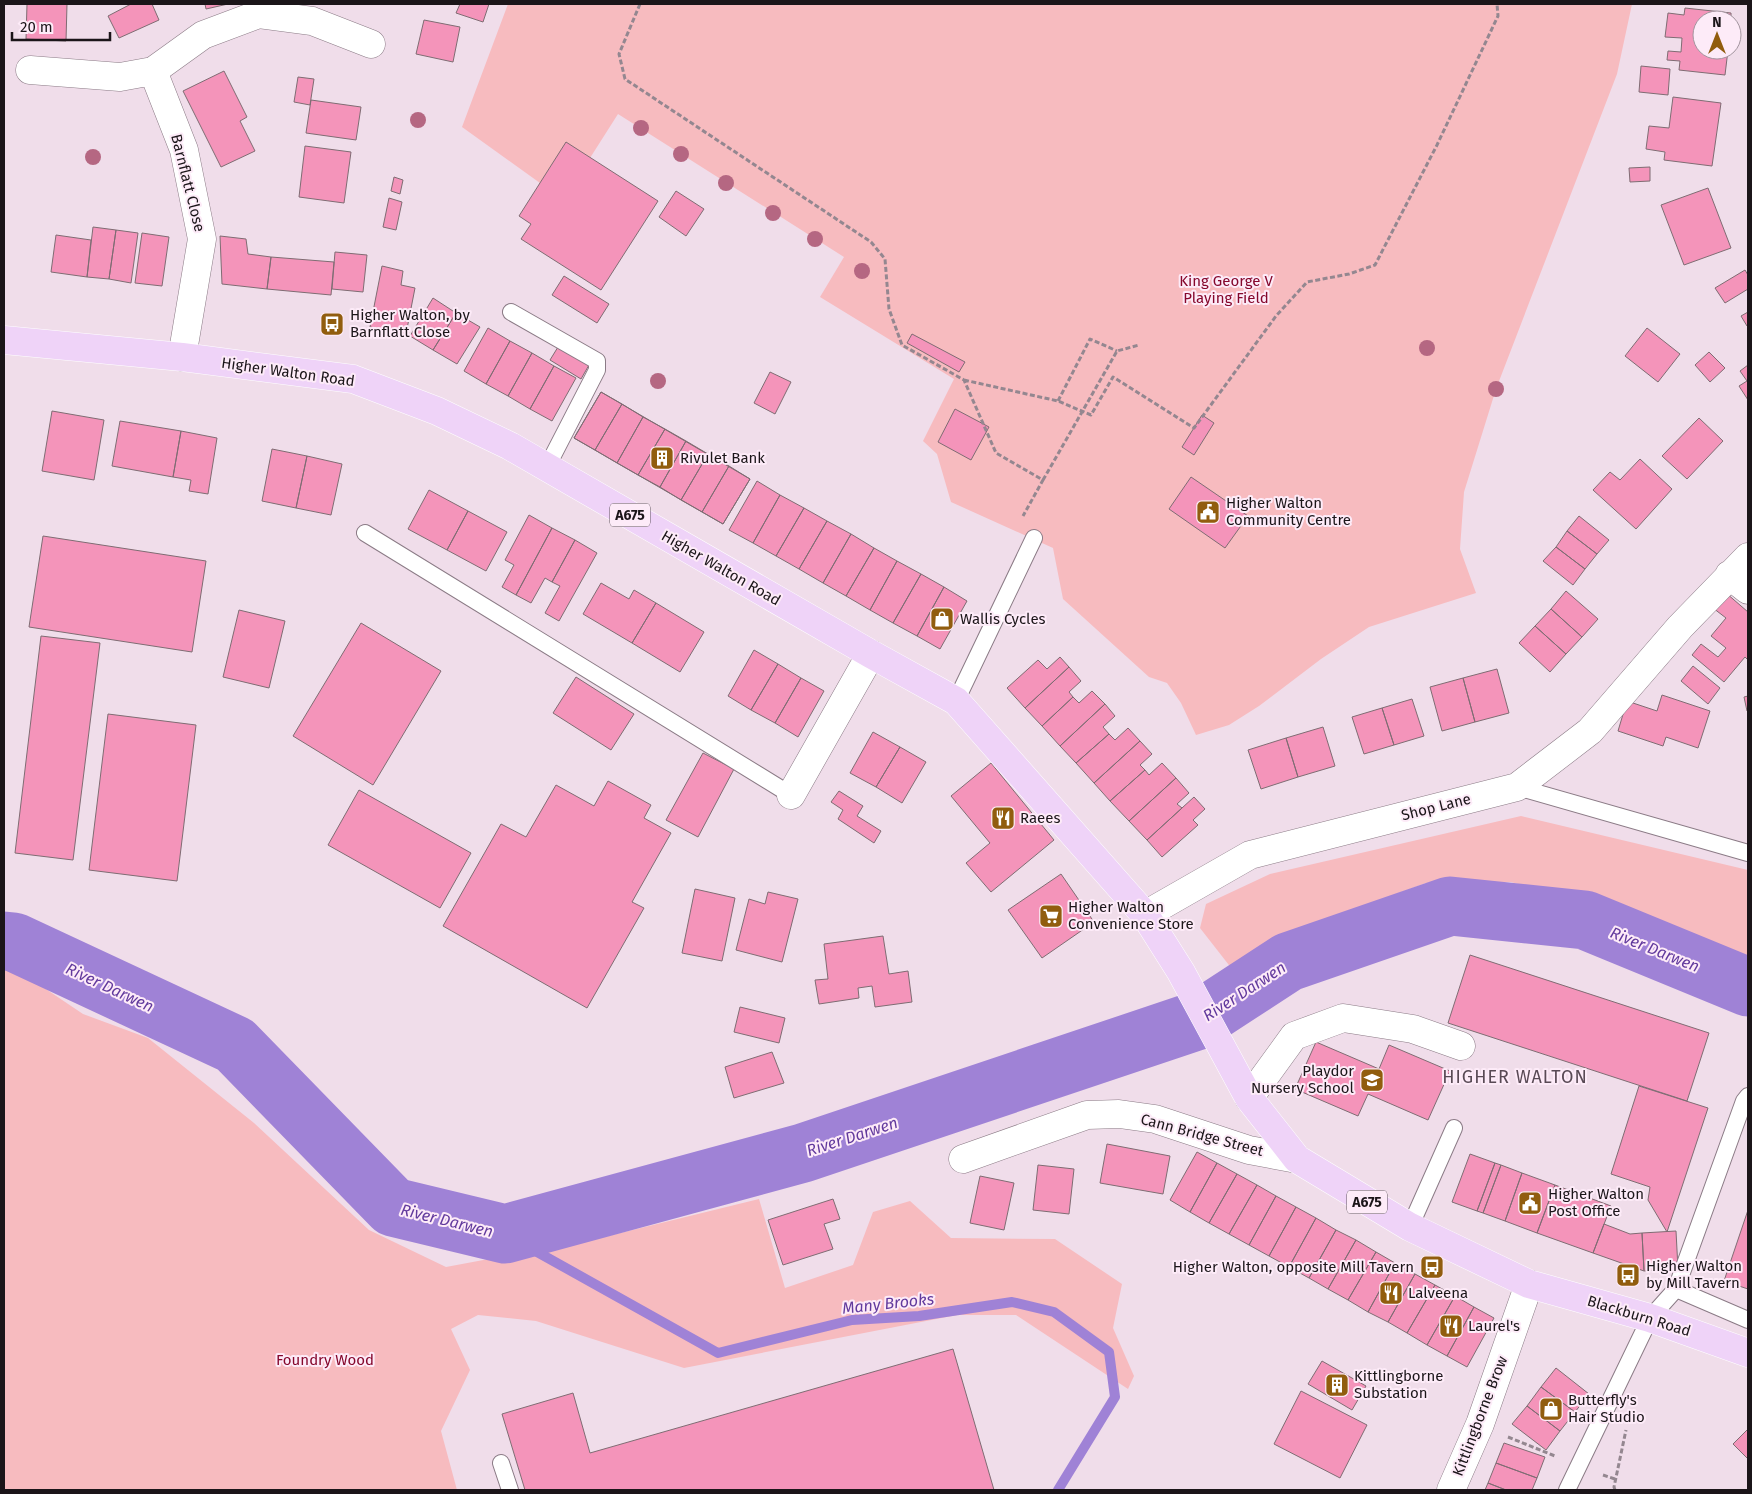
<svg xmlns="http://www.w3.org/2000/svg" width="1752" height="1494" viewBox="0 0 1752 1494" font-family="'Fira Sans',sans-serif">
  <rect width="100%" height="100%" fill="#f0ddea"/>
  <!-- green -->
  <path fill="#f7bbbf" d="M508,4H1632L1617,74L1496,389L1464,492L1460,549L1476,593L1369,627L1321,659L1259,706L1229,725L1196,735L1181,703L1167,683L1149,677L1063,599L1053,548L951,502L937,454L923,441L954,379L820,297L844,257L618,114L590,158L566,143L540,183L462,127Z
    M1521,816L1748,870V964L1604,909L1511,882L1426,883L1287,934L1232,969L1200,928L1206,904L1270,874Z
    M4,968L16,969L83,1014L148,1038L254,1123L369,1230L446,1267L600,1238L759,1199L785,1288L853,1265L873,1212L910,1201L951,1238L1055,1239L1122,1284L1113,1328L1134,1376L1128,1389L1016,1315H957L684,1368L536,1321L478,1315L451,1329L470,1370L441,1431L457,1490H4Z"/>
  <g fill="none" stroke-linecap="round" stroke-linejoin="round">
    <!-- stream -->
    <path stroke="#9f82d6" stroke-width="10" d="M505,1234L718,1353L852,1320L919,1316L1012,1302L1054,1312L1109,1352L1115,1397L1058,1490"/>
    <!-- river -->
    <path stroke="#9f82d6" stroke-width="59" d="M4,941L14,942L235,1045L393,1207L505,1234L803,1153L1199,1020L1288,962L1450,906L1585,920L1748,987"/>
  </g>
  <!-- building -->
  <path fill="#f494ba" stroke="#7f6c73" d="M27,4H67L66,41L26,39Z
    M131,4H152L159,20L119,38L108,16Z
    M205,4H228L206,9Z
    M460,4H489L483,22L456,13Z
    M1685,8L1731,13V20H1702V50H1728L1725,75L1679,70L1680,61L1667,60L1668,51L1681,52L1682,38L1665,37L1668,13L1684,15Z
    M424,20L460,27L453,62L416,54Z
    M1641,66L1670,69L1668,95L1639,92Z
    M224,71L247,117L240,121L255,151L221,167L183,91Z
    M298,77L314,79L310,105L294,102Z
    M1673,97L1721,103L1712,166L1664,160L1665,152L1646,149L1649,126L1669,128Z
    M311,100L361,107L356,140L306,133Z
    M566,142L658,201L601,290L521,239L531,224L519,216Z
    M305,146L351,152L344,203L299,197Z
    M1650,167V181L1630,182L1629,168Z
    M394,177L403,180L400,194L391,191Z
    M1708,188L1731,248L1684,265L1661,205Z
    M676,191L704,209L686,236L659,217Z
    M389,198L402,202L396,230L383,227Z
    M93,227L116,230L109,279L87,277Z
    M116,230L138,233L131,283L109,279Z
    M142,233L169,237L162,286L135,283Z
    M56,235L91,240L87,277L51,272Z
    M220,236L246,239L248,254L271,257L267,289L222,284Z
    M335,252L367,255L363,292L332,289Z
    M271,257L334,262L331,295L267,289Z
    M382,266L403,271L401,285L415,288L406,334L370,327Z
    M1745,270L1748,275V289L1725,303L1715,288Z
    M564,276L609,304L597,323L552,295Z
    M433,298L456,313L433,350L410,336Z
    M1748,312V325L1747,326L1741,316Z
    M456,313L480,327L457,364L433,350Z
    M488,328L510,341L486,384L464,371Z
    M1647,328L1680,354L1658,382L1625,356Z
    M912,334L965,362L959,372L907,343Z
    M510,341L532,353L508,396L486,384Z
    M558,347L589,365L581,379L550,360Z
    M1709,352L1725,368L1710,382L1695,365Z
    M532,353L554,366L530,409L508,396Z
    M1748,365V400L1739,386L1747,381L1740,371Z
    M554,366L576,378L552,421L530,409Z
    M770,372L791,382L775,414L754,403Z
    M601,392L622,404L595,450L574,438Z
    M601,392L750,479L723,524L574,438Z
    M622,404L643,417L617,463L595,450Z
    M955,409L989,427L971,460L938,442Z
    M52,411L104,420L94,480L42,471Z
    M1202,415L1214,423L1194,455L1182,447Z
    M643,417L665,429L638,475L617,463Z
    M1699,418L1723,441L1687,479L1662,456Z
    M120,421L181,431L173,477L112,466Z
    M665,429L686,441L660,487L638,475Z
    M181,431L217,438L208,494L189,491L191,480L173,477Z
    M686,441L708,454L681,500L660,487Z
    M272,449L307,456L296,508L262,501Z
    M708,454L729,466L702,512L681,500Z
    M307,456L342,464L331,515L296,508Z
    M1640,459L1672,489L1636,529L1593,490L1610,472L1620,480Z
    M729,466L750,479L723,524L702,512Z
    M1191,477L1248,516L1225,548L1169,509Z
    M757,481L780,495L753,543L729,530Z
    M429,490L468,511L447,550L408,529Z
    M780,495L804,508L776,556L753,543Z
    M804,508L827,521L799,569L776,556Z
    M468,511L507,532L486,571L447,550Z
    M529,515L552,528L516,595L502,587L514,565L505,560Z
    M1579,516L1609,540L1597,554L1567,531Z
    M827,521L851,534L823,583L799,569Z
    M552,528L575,540L552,582L545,578L531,603L516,595Z
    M1567,531L1597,554L1585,569L1556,547Z
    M851,534L874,548L846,596L823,583Z
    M43,536L206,561L192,652L29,627Z
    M575,540L597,553L559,621L545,613L560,586L552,582Z
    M1556,547L1585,569L1573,585L1543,561Z
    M874,548L897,561L870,610L846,596Z
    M897,561L921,574L893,623L870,610Z
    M921,574L944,587L917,636L893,623Z
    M601,583L629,599L634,590L656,603L632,643L583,614Z
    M944,587L967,601L940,649L917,636Z
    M1566,591L1598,619L1582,637L1551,609Z
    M1726,593L1748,612V660L1745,657L1724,682L1692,655L1701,644L1718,657L1726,648L1711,636L1726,618L1713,608Z
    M656,603L704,632L680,672L632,643Z
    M1551,609L1582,637L1566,654L1535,626Z
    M239,610L285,621L269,688L223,677Z
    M361,623L441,671L373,785L293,736Z
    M1535,626L1566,654L1550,672L1519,643Z
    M41,636L100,643L73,860L15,853Z
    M754,650L778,664L751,710L728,696Z
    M1060,657L1069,667L1025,708L1007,688L1038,660L1047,669Z
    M778,664L801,678L775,723L751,710Z
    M1693,666L1720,688L1708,704L1681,681Z
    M1069,667L1081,681L1069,692L1073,697L1042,726L1025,708Z
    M1497,669L1509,713L1475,722L1463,678Z
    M576,677L634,714L611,750L553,713Z
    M801,678L824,691L798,737L775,723Z
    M1463,678L1475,722L1442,731L1430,687Z
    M1092,691L1105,704L1060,746L1042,726L1073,697L1079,703Z
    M1662,695L1710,711L1698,748L1666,737L1663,746L1618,731L1627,701L1657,711Z
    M1748,696V711H1747L1744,697Z
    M1412,699L1424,736L1394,745L1382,708Z
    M1105,704L1115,716L1103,727L1109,734L1076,763L1060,746Z
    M1382,708L1394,745L1364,754L1352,717Z
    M108,714L196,725L177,881L89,870Z
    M1323,727L1335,766L1298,777L1286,738Z
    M1128,728L1140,741L1094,783L1076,763L1109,734L1115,740Z
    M873,732L900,747L876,787L850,773Z
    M1286,738L1298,777L1261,789L1248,750Z
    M1140,741L1152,754L1140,765L1145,770L1110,801L1094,783Z
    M900,747L926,762L902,803L876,787Z
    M703,753L734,769L698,837L666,820Z
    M991,763L1054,840L991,892L966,863L990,843L951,796Z
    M1162,763L1176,778L1129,821L1110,801L1145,770L1149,775Z
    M1176,778L1189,793L1177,804L1182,808L1147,840L1129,821Z
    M608,781L651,805L644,818L671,833L632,902L644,908L587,1008L443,926L501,824L526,837L556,785L594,806Z
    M359,790L471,853L440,908L328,845Z
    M839,791L863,806L857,816L881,831L874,843L838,819L843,810L831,802Z
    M1194,797L1205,809L1193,820L1198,825L1162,857L1147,840Z
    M1061,874L1094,922L1042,958L1008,910Z
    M695,889L735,898L722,961L682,953Z
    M768,892L798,899L782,962L736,950L749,899L765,904Z
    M883,936L889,974L908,971L912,1002L875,1007L872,986L858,988L859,998L819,1004L815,980L828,979L824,944Z
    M1470,955L1709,1033L1687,1101L1448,1023Z
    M740,1007L785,1018L779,1043L734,1032Z
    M1316,1042L1379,1069L1389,1045L1450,1071L1428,1120L1368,1094L1358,1116L1295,1089Z
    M772,1052L784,1083L734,1098L725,1067Z
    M1639,1086L1708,1108L1667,1232L1648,1200L1650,1187L1611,1174Z
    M1107,1144L1170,1156L1163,1194L1100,1183Z
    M1197,1152L1217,1163L1190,1212L1170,1200Z
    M1470,1154L1495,1163L1477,1211L1452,1202Z
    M1217,1163L1237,1174L1209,1223L1190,1212Z
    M1495,1163L1501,1165L1483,1213L1477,1211Z
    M1038,1165L1074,1169L1069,1214L1033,1210Z
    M1501,1165L1522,1173L1505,1221L1483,1213Z
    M1522,1173L1555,1185L1537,1233L1505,1221Z
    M1237,1174L1257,1185L1229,1234L1209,1223Z
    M980,1176L1014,1183L1004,1230L970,1223Z
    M1257,1185L1276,1196L1249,1245L1229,1234Z
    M1555,1185L1611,1206L1593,1253L1537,1233Z
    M1276,1196L1296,1207L1269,1256L1249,1245Z
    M833,1199L840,1219L824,1224L833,1249L783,1265L768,1220Z
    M1296,1207L1316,1218L1289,1267L1269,1256Z
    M1748,1210V1289L1724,1281Z
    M1316,1218L1336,1230L1309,1278L1289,1267Z
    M1604,1224L1630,1234L1642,1233L1644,1271L1593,1253Z
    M1336,1230L1356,1240L1328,1289L1309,1278Z
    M1676,1231L1678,1269L1644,1271L1642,1233Z
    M1356,1240L1376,1252L1348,1300L1328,1289Z
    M1376,1252L1395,1263L1368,1312L1348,1300Z
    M1395,1263L1415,1274L1388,1322L1368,1312Z
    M1415,1274L1435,1285L1407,1333L1388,1322Z
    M1435,1285L1455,1296L1427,1345L1407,1333Z
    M1455,1296L1474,1307L1447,1356L1427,1345Z
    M1474,1307L1494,1318L1467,1367L1447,1356Z
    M953,1349L994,1490H525L502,1414L573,1393L590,1453Z
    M1322,1361L1366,1386L1352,1410L1308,1384Z
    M1556,1368L1589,1394L1575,1412L1541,1387Z
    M1541,1387L1575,1412L1560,1431L1527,1406Z
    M1301,1391L1367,1425L1340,1478L1274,1444Z
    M1527,1406L1560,1431L1546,1450L1512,1424Z
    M1748,1429V1459L1733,1444Z
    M1504,1443L1545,1457L1537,1478L1496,1463Z
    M1496,1463L1537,1478L1532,1490H1506L1488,1483Z
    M1488,1483L1506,1490H1485Z"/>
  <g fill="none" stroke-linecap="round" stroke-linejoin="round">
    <!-- lane casing -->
    <g stroke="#8b7b86" stroke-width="18">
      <path id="lane" d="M511,312L597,361V370L547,467
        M365,533L791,795
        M956,701L1034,538
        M1517,787L1748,853
        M1410,1227L1454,1128
        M1676,1289L1748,1320
        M501,1463L510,1490
        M1567,1490L1650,1318L1676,1289L1744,1101L1748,1096"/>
    </g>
    <!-- street casing -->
    <g stroke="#8b7b86" stroke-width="29">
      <path id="street" d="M30,70L120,77L153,71
        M182,357L202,239L184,150L153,71L203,35L259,14L312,21L371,44
        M1729,575L1748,590
        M791,795L871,654
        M1145,915L1250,855L1517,787L1590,731L1680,627L1748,557
        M1249,1098L1294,1036L1343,1018L1413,1029L1461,1046
        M963,1159L1087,1115L1119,1114L1155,1119L1249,1150L1297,1159"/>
    </g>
    <!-- secondary casing -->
    <g stroke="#8b7b86" stroke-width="29">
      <path id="secondary" d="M1451,1490L1480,1424L1529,1284"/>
    </g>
    <!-- primary casing -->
    <g stroke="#fff" stroke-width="29">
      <path id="primary" d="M4,340L182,357L353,379L437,411L510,446L871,654L956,701L1145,915L1181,972L1249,1098L1297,1159L1410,1227L1529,1284L1650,1318L1748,1353"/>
    </g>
    <!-- path -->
    <path stroke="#948790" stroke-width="3" stroke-dasharray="5 2.5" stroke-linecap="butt" d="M640,4L619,54L625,79L871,242L885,259L889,309L902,345L964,380L996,453L1043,480L1023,516
      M964,380L1058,401L1091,415L1113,377L1194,428L1276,316L1307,282L1349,274L1375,265L1437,145L1498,16L1497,4
      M1058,401L1090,339L1117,351
      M1043,480L1117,351L1139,345
      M1508,1437L1555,1456
      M1603,1475L1615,1479
      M1615,1490L1614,1487L1626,1430"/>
    <!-- lane -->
    <use href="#lane" stroke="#fff" stroke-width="16"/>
    <!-- street -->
    <use href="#street" stroke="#fff" stroke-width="28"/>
    <!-- secondary -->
    <use href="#secondary" stroke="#fff" stroke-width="28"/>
    <!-- primary -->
    <use href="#primary" stroke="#efd3f8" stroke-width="28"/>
  </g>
  <!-- trees -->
  <g fill="#b56782">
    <circle cx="418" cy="120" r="8"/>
    <circle cx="641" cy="128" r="8"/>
    <circle cx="681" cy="154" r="8"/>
    <circle cx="93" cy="157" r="8"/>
    <circle cx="726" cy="183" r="8"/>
    <circle cx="773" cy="213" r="8"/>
    <circle cx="815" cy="239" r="8"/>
    <circle cx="862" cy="271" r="8"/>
    <circle cx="1427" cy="348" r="8"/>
    <circle cx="658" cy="381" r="8"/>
    <circle cx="1496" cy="389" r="8"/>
  </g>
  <!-- icons -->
  <defs>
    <g id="bus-square" transform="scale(1.25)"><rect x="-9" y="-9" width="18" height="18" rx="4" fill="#915d0e" stroke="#fdebf8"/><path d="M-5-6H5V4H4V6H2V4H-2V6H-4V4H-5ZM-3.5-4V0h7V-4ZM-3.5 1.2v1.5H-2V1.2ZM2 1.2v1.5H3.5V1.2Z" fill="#fff"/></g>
    <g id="building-square" transform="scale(1.25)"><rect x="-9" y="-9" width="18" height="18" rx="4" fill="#915d0e" stroke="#fdebf8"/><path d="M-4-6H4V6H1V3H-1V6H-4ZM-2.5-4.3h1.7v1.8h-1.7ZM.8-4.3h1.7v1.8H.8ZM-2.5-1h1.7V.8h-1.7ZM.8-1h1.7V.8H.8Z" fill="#fff"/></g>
    <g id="civic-square" transform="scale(1.25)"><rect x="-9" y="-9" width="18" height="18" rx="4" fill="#915d0e" stroke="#fdebf8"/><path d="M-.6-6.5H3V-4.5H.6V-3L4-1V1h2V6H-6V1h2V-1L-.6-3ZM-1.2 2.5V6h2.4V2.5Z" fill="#fff"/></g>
    <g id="shop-square" transform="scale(1.25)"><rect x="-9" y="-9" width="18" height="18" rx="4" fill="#915d0e" stroke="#fdebf8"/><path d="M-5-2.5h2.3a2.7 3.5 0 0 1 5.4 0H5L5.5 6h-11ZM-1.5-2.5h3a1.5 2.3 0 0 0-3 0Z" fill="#fff"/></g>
    <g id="restaurant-square" transform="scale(1.25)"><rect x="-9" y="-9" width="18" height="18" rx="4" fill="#915d0e" stroke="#fdebf8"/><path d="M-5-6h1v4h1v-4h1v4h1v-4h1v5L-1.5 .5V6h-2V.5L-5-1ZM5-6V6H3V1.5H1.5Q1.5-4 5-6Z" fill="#fff"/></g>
    <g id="supermarket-square" transform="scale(1.25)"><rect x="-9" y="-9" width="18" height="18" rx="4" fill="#915d0e" stroke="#fdebf8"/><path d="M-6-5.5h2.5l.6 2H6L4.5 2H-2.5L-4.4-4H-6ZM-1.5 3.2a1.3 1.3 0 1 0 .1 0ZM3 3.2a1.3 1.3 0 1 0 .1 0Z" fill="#fff"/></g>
    <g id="school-square" transform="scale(1.25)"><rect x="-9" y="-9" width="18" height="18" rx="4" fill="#915d0e" stroke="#fdebf8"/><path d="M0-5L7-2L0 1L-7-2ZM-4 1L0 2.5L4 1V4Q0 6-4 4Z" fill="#fff"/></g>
  </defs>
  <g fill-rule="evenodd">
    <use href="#bus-square" x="332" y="324"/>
    <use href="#building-square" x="662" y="458"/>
    <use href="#civic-square" x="1208" y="512"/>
    <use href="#shop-square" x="942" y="619"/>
    <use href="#restaurant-square" x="1003" y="818"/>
    <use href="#supermarket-square" x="1051" y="916"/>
    <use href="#school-square" x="1372" y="1080"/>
    <use href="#civic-square" x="1530" y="1203"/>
    <use href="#bus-square" x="1432" y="1267"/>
    <use href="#bus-square" x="1628" y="1275"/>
    <use href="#restaurant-square" x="1391" y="1293"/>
    <use href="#restaurant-square" x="1451" y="1326"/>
    <use href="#building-square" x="1337" y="1385"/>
    <use href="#shop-square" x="1551" y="1409"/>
  </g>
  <g text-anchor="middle" stroke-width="4" stroke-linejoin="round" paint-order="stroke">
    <!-- shield labels -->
    <g fill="#fdebf8" stroke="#5f555c" stroke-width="1">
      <rect x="610" y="503.5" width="40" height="23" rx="4"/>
      <rect x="1347" y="1190.5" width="40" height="23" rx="4"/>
    </g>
    <g font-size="14" font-weight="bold" fill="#1b1519">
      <text x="630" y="520">A675</text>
      <text x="1367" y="1207">A675</text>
    </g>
    <!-- street labels -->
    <g font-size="15" fill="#1b1519" stroke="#fdebf8">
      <text transform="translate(188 183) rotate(76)" y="5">Barnflatt Close</text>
      <text transform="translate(288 372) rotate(8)" y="5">Higher Walton Road</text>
      <text transform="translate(721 568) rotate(30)" y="5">Higher Walton Road</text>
      <text transform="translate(1436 807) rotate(-14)" y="5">Shop Lane</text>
      <text transform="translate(1202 1135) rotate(15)" y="5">Cann Bridge Street</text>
      <text transform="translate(1639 1316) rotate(17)" y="5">Blackburn Road</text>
      <text transform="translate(1480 1416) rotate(-69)" y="5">Kittlingborne Brow</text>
    </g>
    <!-- park labels -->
    <g font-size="15" fill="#85072c" stroke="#fdebf8">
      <text x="1226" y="286">King George V<tspan x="1226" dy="17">Playing Field</tspan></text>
      <text x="325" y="1365">Foundry Wood</text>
    </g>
    <!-- poi labels -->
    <g font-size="15" fill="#1b1519" stroke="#fdebf8" text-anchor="start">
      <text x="350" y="320">Higher Walton, by<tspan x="350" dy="17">Barnflatt Close</tspan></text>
      <text x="680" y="463">Rivulet Bank</text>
      <text x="1226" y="508">Higher Walton<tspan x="1226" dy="17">Community Centre</tspan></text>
      <text x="960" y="624">Wallis Cycles</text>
      <text x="1020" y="823">Raees</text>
      <text x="1068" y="912">Higher Walton<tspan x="1068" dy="17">Convenience Store</tspan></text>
      <text x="1354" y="1076" text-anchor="end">Playdor<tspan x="1354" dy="17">Nursery School</tspan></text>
      <text x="1548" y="1199">Higher Walton<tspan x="1548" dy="17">Post Office</tspan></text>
      <text x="1646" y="1271">Higher Walton<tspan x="1646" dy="17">by Mill Tavern</tspan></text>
      <text x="1414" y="1272" text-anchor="end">Higher Walton, opposite Mill Tavern</text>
      <text x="1408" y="1298">Lalveena</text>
      <text x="1468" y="1331">Laurel's</text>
      <text x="1354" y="1381">Kittlingborne<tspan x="1354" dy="17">Substation</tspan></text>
      <text x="1568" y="1405">Butterfly's<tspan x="1568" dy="17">Hair Studio</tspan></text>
    </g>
    <!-- water labels -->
    <g font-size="16" font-style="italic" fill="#623a9d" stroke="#fdebf8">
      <text transform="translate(1655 949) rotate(22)" y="6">River Darwen</text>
      <text transform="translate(110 987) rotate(25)" y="6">River Darwen</text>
      <text transform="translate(1244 991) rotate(-33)" y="6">River Darwen</text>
      <text transform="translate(852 1136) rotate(-18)" y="6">River Darwen</text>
      <text transform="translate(447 1220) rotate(14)" y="6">River Darwen</text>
      <text transform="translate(888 1303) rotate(-6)" y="6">Many Brooks</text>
    </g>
    <!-- quarter labels -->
    <g font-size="18" letter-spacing="1" fill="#594a55" stroke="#fdebf8">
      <text x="1515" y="1083">HIGHER WALTON</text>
    </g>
  </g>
  <!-- border -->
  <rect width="1752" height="1494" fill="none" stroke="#1b1519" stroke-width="10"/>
  <!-- north arrow -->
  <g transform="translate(1717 35)"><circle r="24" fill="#fdebf8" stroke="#a3959f"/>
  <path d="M0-4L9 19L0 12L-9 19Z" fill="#915d0e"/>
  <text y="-8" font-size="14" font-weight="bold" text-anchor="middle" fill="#1b1519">N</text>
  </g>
  <!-- scale -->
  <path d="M12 32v8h98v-8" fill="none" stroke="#1b1519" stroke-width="2.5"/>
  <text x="20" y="32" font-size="15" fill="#1b1519" stroke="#fdebf8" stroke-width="4" paint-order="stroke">20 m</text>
</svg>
